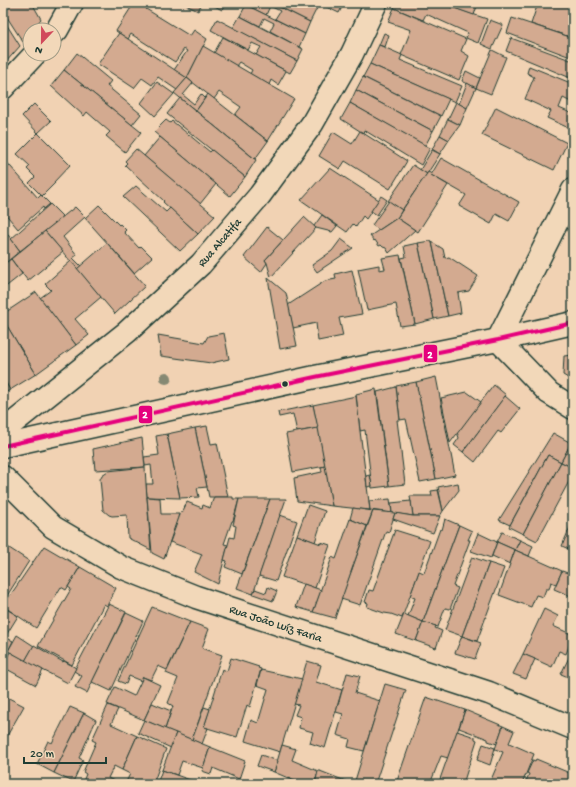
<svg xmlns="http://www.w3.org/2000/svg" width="576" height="787" font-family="'Gochi Hand',sans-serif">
<rect width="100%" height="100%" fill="#f1d2b3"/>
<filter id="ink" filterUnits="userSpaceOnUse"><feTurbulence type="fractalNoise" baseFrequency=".025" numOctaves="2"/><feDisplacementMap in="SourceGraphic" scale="8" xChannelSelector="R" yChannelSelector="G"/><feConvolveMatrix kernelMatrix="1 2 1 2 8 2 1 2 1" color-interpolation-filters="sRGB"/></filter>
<g filter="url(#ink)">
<g fill="#d3aa90" stroke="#1f3d34">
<path d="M3,3H32L41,19L32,30H30V33L23,42L3,11Z"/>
<path d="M134,3H150L146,9L190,36L194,30L207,39L187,78L174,70L187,51L184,49L175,62L131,34L128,39L116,31Z"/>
<path d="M182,3H202L198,11Z"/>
<path d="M209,3H225L222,10Z"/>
<path d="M247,3H272L310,22L305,34L275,19L280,11L270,6L266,15L246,5Z"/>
<path d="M272,3H307L317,8L310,22Z"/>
<path d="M318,3H344L339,13Z"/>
<path d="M395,3H440L487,19L478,43L466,38L468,33L426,14L423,20L394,8Z"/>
<path d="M440,3H478L474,15Z"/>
<path d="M538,3H573V38L531,24Z"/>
<path d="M246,5L305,34L299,47L270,31L274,23L264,18L260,26L240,16Z"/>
<path d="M394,8L466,39L461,51L469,56L459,80L401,55L411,30L388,22Z"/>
<path d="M240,16L303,49L297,61L233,28Z"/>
<path d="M512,18L573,38V58L507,33Z"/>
<path d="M3,19L20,46L5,63L3,59Z"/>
<path d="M217,19L297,61L290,73L256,55L261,47L252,43L248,50L211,30Z"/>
<path d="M490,20L503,25L492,49L481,44Z"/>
<path d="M119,33L128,39L187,78L177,90L158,77L152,85L142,78L134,88L98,64Z"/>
<path d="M384,33L389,35L385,47L379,45Z"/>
<path d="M223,37L286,71L278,85L271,80L269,85L250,74L252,70L239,62L236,66L214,53Z"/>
<path d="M511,38L573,61V79L506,51Z"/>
<path d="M379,45L402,55L400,60L462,86L455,102L370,64Z"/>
<path d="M203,46L294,99L268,141L235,115L241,107L219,92L214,99L187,78Z"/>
<path d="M492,50L506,57L491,94L476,88Z"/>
<path d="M77,53L111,81L107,86L141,114L132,125L64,70Z"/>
<path d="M370,64L449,99L441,116L363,77Z"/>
<path d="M529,66L573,84V97L571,102L563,98L559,108L573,114V130L547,118L551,111L525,99L534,77L527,73Z"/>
<path d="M64,70L141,132L125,152L106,136L110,132L87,112L84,116L51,86Z"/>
<path d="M466,71L480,78L476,88L462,81Z"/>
<path d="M363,77L441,116L433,131L356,90Z"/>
<path d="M187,78L193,83L183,95L194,104L201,94L205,98L196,111L174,93Z"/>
<path d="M157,82L174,94L155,116L141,103Z"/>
<path d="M467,83L476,88L467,108L459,104Z"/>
<path d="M356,90L433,131L425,146L350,103Z"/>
<path d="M208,94L268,141L255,159L196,111Z"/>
<path d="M180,98L256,160L245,177L167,114Z"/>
<path d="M456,102L467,108L460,125L448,119Z"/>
<path d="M350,103L430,148L421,165L364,130L363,133L341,119Z"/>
<path d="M34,104L51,121L38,133L22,116Z"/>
<path d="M496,107L567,143L554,170L482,135Z"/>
<path d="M448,119L460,125L449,140L440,135Z"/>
<path d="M166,120L170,123L172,121L210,152L212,150L245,177L230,196L154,132Z"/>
<path d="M360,131L407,161L390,189L345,161L340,169L319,156L333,132L352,144Z"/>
<path d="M38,133L70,165L54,182L55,183L42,196L29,183L35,177L27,169L30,166L17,154Z"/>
<path d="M440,135L449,140L440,154L432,149Z"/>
<path d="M160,137L216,184L200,204L144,156Z"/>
<path d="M136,149L215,216L198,234L163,202L164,201L125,165L127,163L125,161Z"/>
<path d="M432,150L440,154L427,174L420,170Z"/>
<path d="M441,158L519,202L509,221L496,214L491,224L459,206L466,195L431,175Z"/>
<path d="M4,159L38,198L41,195L50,204L44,209L43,207L18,229L3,211V160Z"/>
<path d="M413,165L427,174L402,210L388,201Z"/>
<path d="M330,168L379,200L366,219L363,216L356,227L353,224L347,232L301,200Z"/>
<path d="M428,172L432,174L431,175L448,185L418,232L397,218Z"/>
<path d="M136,186L166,212L170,208L198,234L180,251L123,197Z"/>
<path d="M381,196L387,200L377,215L371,211Z"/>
<path d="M389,201L402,210L397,218L379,230L372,225Z"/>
<path d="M50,204L63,217L20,251L11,239Z"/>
<path d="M99,205L119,225L120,224L126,230L124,232L139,248L141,246L152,257L134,273L85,218Z"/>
<path d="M75,207L85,217L63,237L77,255L73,258L81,266L77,269L45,231Z"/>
<path d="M322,215L337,226L332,232L316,228L314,226Z"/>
<path d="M304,217L316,228L271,277L267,263L265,260Z"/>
<path d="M397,218L415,230L389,253L386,248L383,247L381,245L379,246L375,240L374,241L370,236Z"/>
<path d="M267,227L283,240L265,260L267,263L261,272L244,257Z"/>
<path d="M3,228L20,251L3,265Z"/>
<path d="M45,231L63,252L28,281L11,259Z"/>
<path d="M341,239L353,248L317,272L312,265L332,251Z"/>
<path d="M430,241L432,242L448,316L434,319L418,243Z"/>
<path d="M432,242L443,249L445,258L449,257L478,276L469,291L458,293L461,313L448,316Z"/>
<path d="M107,243L145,286L115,314L77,269Z"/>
<path d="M418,243L434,319L415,324L401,258L406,257L404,246Z"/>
<path d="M400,255L415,324L400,326L396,304L367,310L358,269L379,265V270L385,269L382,258Z"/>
<path d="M11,259L22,274L3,289V265Z"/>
<path d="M71,261L101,297L75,319L89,335L76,345L40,298L51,290L45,284Z"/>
<path d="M352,270L362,314L339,318L343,336L318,341L316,323L293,328L288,305L325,281L336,279L335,274Z"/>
<path d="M268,278L286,293L297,346L280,349Z"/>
<path d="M36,292L76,345L36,374L3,319V314Z"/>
<path d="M3,319L36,374L10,390L3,378Z"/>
<path d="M224,333L229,359L211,363L161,356L158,335L204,343L208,336Z"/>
<path d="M573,355V381L563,375L564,356Z"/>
<path d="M436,377L455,475L436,479L416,382Z"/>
<path d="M3,378L10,390L3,394Z"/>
<path d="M416,382L436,479L420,482L406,419L400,420L396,386Z"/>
<path d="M494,385L506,395L463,452L454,445L459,438L457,432Z"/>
<path d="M396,387L400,420H397L405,484L389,486L377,392Z"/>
<path d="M376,389L389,486L372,488L365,430L360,431L356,394Z"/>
<path d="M467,392L481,402L450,443L441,398Z"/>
<path d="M356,396L360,431L370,510L332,506L313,405Z"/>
<path d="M505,396L520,409L501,433L498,431L475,462L463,452Z"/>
<path d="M313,405L318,428L297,432L293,414L279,417L278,412Z"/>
<path d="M207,426L211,444L217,443L228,497H209L195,428Z"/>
<path d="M195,428L207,487L197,488L199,497L180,498L167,434Z"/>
<path d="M318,428L325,466L293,472L286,434Z"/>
<path d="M553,433L571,443L561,462L548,455L510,525L499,520Z"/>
<path d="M167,434L180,498L147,497L146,484H153L151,465L145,466L144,457L159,455L156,436Z"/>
<path d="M142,438L145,467L95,470L93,449Z"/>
<path d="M571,443L573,444V468L561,462Z"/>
<path d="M548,455L561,462L523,534L509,527Z"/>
<path d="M561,462L573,468V474L537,541L523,534Z"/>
<path d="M325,466L332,506L297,501L294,478L322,472L321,467Z"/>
<path d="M145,467L146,484L151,550L128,538L127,515L112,516L109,515L103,510L100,479L102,475L108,471Z"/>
<path d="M370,475L372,486L367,487L366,476Z"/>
<path d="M458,483L459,490L443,511L438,487Z"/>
<path d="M438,490L443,511L440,516H413L410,496H432L431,491Z"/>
<path d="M147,497L160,498L161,514H179L164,559L152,553Z"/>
<path d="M214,497H233V499H239L233,521H232L224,544L228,545L218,584L194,572L202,554L170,542L181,512L182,513L187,502L202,508L203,505L210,508Z"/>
<path d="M239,499H270L242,574L225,567L227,561L224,560L230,537L234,538L236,526L233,525Z"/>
<path d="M270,499H286L253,594L237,588Z"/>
<path d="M390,499L392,513L370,510L369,501Z"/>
<path d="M411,501L413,516L392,513L391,503Z"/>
<path d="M308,505L325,511L315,542L297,535Z"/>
<path d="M353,508L373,511L367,526L350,519Z"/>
<path d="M373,511L395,513L389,532L386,531L360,605L341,599Z"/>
<path d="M395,513L413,516H440L433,533L393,519Z"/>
<path d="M280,515L297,521L276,581L259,576Z"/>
<path d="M350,519L367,526L335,618L313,612L332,557L336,559Z"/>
<path d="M445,519L459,525L423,622L408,616L415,598L410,596L419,571L424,573L440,529L442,530Z"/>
<path d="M573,520V551L562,546Z"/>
<path d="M459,525L472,531L468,540H470L453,586L458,588L450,609L445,608L438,627L423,622Z"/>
<path d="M395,530L430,541L402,618L391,614L384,613L367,607L368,603L365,602L369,590L373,591Z"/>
<path d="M502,532L520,540L515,550L497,542Z"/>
<path d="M478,533L497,542L491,558L471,551Z"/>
<path d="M297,535L321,544V542L330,545L315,588L282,577Z"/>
<path d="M520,540L533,546L529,556L515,550Z"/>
<path d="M497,542L515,550L510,564L492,556Z"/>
<path d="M3,544L29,561L3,602Z"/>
<path d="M44,546L80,567L66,590L61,587L36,628L3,606Z"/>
<path d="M515,550L562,571L556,584L551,582L549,589H546L543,597L536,595L531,607L499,595Z"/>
<path d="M472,557L489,563L462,636L445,630Z"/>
<path d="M489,563L504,568L477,641L462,636Z"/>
<path d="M80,567L116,588L107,606L104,604L72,665L38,646L71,589L68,587Z"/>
<path d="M562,571L573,575V597L554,589Z"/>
<path d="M304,584L321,590L313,612L296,607Z"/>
<path d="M268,587L277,591L273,601L253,594L255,589L266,593Z"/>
<path d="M109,604L126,612L87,693L75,687L82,676L74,671Z"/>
<path d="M3,607L18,616L5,637L13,641L8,651L3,649Z"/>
<path d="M152,607L190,622L167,670L158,666L151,680L143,677L141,681L129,676L126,684L118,681Z"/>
<path d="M544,609L558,616L553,626L573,635L566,654L559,651L552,667L523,654Z"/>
<path d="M126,613L143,621L111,691L92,682Z"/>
<path d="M404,614L423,622L416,641L396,634Z"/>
<path d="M190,622L209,629L202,648L222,655L192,740L165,729L173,706L168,703L178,678L166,673Z"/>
<path d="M423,622L436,626L435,628L442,631L436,648L416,641Z"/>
<path d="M17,635L34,646L25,661L8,651Z"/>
<path d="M462,636L481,643L475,659L455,653Z"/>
<path d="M34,645L63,662L64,661L76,668L68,683L25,661Z"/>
<path d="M573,649V679L561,674Z"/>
<path d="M10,652L43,670L36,685L3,667V664Z"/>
<path d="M523,654L535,659L526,679L513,674Z"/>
<path d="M231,658L259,667L258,668L261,669L250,707L247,705L237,737L204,727L222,669L227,671Z"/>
<path d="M307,661L321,665L316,682L342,690L325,748L310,743L313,732L299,728L301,717L295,715L299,705L294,704Z"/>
<path d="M261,670L302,679L280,752L245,741L251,720L258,723L268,689L257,685Z"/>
<path d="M347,673L360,676L355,693L380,701L364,751L348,747L350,739L337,735L343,714L336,712Z"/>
<path d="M143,677L160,685L144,720L107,704L115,687L134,696Z"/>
<path d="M385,684L406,690L375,784H354Z"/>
<path d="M3,695L24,706L3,743Z"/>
<path d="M426,697L465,710L448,758L441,756L430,784H396Z"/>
<path d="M152,703L171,711L165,729L144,720Z"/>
<path d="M108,705L118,709L111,724L137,736L122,770L114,766L108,778L116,782V784H82L86,774L83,772L96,742L92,740Z"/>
<path d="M70,707L84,713L54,773L37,764L48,741L52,743Z"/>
<path d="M204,707L210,709L204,727L208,728L202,744L192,740Z"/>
<path d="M465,710L503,726L497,744L488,741V739L459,728Z"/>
<path d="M84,713L96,720L79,758L83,760L73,782L54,773Z"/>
<path d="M144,720L176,733L171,748L138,733Z"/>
<path d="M503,726L514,731L509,743L534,754L522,784H496L490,782L503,752L495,749Z"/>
<path d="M457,731L475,737V739L477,740L463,784H453L440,779Z"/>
<path d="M176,733L210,747L203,768L182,761L177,775L162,770Z"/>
<path d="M137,736L166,749L153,784H125L130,774L122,770Z"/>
<path d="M483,744L495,748L490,765L477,760Z"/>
<path d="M282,745L296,749L292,760L318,771L315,784H302L274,772Z"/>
<path d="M210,747L245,761L239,779L213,768L211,774L202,771Z"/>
<path d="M261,755L278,761L274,772L257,766Z"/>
<path d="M536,759L572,774V776L573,777V782L572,784H525L529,774L527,773L533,760L535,761Z"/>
<path d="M162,770L193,781L192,784H157Z"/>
<path d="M318,771H320L353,784H315Z"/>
</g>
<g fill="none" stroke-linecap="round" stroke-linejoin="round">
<g stroke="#1f3d34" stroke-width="25">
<g id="minor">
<path d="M54,33L57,30L72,3"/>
<path d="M3,88L35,54"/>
<path d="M573,190L498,340L549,393L573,408"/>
<path d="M3,431L127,332L201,264L260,195L312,124L352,54L376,3"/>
<path d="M3,446L315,377L498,340L573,323"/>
<path d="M3,477L53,527L121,567L196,597L489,693L573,728"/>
</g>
</g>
<use href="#minor" stroke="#f2d8b9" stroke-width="22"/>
<g stroke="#f2d8b9" stroke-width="7">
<path id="bus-1" d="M3,446L315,377L498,340L573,323"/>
</g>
<use href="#bus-1" stroke="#e5007d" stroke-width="4"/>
</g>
<circle fill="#868973" cx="166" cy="378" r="6"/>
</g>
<circle fill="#1f3d34" stroke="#f2d8b9" stroke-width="1.5" cx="285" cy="384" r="3.5"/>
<g text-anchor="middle" stroke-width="3" stroke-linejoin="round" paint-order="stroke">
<g font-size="12" fill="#1f3d34" stroke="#f2d8b9">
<text transform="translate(219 242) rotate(-49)" y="4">Rua Alcatifa</text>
<text transform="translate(276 623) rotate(18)" y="4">Rua João Luíz Faria</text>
</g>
</g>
<g stroke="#f2d8b9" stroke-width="1.5">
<rect x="423" y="344" width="15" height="19" rx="4" fill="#e5007d"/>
<rect x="138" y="405" width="15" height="19" rx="4" fill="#e5007d"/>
</g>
<g font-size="11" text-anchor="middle" font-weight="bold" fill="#fff">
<text x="430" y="358">2</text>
<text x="145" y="418">2</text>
</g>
<rect width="576" height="787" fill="none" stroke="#f2d8b9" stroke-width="16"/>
<rect x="8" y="8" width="560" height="771" fill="none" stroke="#1f3d34" stroke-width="1.5" filter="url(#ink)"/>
<g transform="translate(42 42) rotate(202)"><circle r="19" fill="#f2d8b9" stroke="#9e9a84"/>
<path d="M0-3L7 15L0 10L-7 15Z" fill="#d1495b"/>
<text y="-6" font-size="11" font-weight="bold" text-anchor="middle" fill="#1f3d34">N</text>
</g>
<path d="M24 757v6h82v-6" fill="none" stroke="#1f3d34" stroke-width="2"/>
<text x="30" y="757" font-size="12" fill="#1f3d34" stroke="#f2d8b9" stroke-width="3" paint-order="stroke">20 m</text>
</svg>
